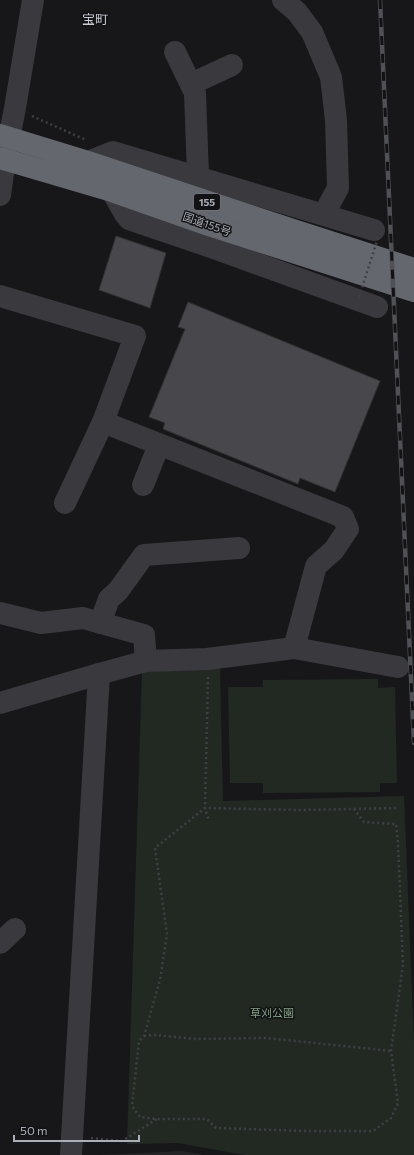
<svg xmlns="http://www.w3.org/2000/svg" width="414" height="1155" font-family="Commissioner,'Noto Sans JP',sans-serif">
<rect width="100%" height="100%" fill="#171719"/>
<path fill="#242326" d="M183,1151L204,1155H100Z"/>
<g fill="#222923">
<path d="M220,667L223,801L404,796L414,1042V1155H244L178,1143L127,1144L142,672Z"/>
<path d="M378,679V688L395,687L397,783H380V792L263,793V783H230L228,687H263V680Z"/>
</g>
<g fill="#47474c" stroke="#323235">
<path d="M116,236L166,253L150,308L99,290Z"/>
<path d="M188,302L380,381L335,492L300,478L298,484L163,429L165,423L149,417L185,329L178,327Z"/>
</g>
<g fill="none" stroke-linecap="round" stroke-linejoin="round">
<g stroke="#3f4045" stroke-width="2.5" stroke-dasharray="2 3" stroke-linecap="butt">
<path d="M32,116L86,140"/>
<path d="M208,677L205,808L209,821"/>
<path d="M354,809L399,808"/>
<path d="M144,1036L155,1035L196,1039L267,1038L391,1051"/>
<path d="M91,1138L122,1141L157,1119L140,1117L132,1106L139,1041L144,1036L160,980L167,934L155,848L205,808L300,810L354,809L364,822L396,824L398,843L403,965L391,1051L398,1103L391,1118L373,1131H306L216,1128L207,1119H157"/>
</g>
<g stroke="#39393e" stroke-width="22">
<path d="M283,0L297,12L312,32L331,77L336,120L338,188L324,214"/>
<path d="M175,52L195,93L198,176"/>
<path d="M191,84L232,65"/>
<path d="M88,162L113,152L374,230"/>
<path d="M112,191L125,214L129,219L214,248L377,307"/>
<path d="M0,195L5,159L15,108L33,0"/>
<path d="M0,296L135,336L103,422L343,517L348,529L334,550L316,566L294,648L207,659L146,661L99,674L71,1155"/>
<path d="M143,485L159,445"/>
<path d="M65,503L103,422"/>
<path d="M0,613L41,623L83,618L144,635L146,661"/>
<path d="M100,623L109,599L118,591L144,555L239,548"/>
<path d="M294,648L398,667"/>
<path d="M0,703L99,674"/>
<path d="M0,943L15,929"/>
</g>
<g stroke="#65676f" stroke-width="22">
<path d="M0,135L88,162L293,230L414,269"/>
<path d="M0,158L112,191L209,225L414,291"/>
</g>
<g stroke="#505157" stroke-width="4.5">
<path id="rail" d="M380,0L414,743"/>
</g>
<use href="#rail" stroke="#121214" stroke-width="3" stroke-dasharray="9" stroke-linecap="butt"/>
<path stroke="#3f4045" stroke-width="2.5" stroke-dasharray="2 3" stroke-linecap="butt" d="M359,297L378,238"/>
</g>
<g text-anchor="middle" stroke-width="3" stroke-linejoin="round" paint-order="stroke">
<rect fill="#121214" stroke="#7c7f87" stroke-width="1" x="194" y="194" width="26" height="16" rx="3"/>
<g font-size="10" font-weight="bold" fill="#aaaeb8">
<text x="207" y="206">155</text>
</g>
<g font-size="11" fill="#aaaeb8" stroke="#121214">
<text transform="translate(207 224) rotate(19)" y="4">国道155号</text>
</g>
<g font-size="11" fill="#83a286" stroke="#121214">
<text x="272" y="1017">草刈公園</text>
</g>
<g font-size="13" fill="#cbcdd4" stroke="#121214">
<text x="95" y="24">宝町</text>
</g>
</g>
<path d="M14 1135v6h125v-6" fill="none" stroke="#aaaeb8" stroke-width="2"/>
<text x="20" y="1135" font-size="12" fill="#aaaeb8" stroke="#121214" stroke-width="3" paint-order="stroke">50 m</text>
</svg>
